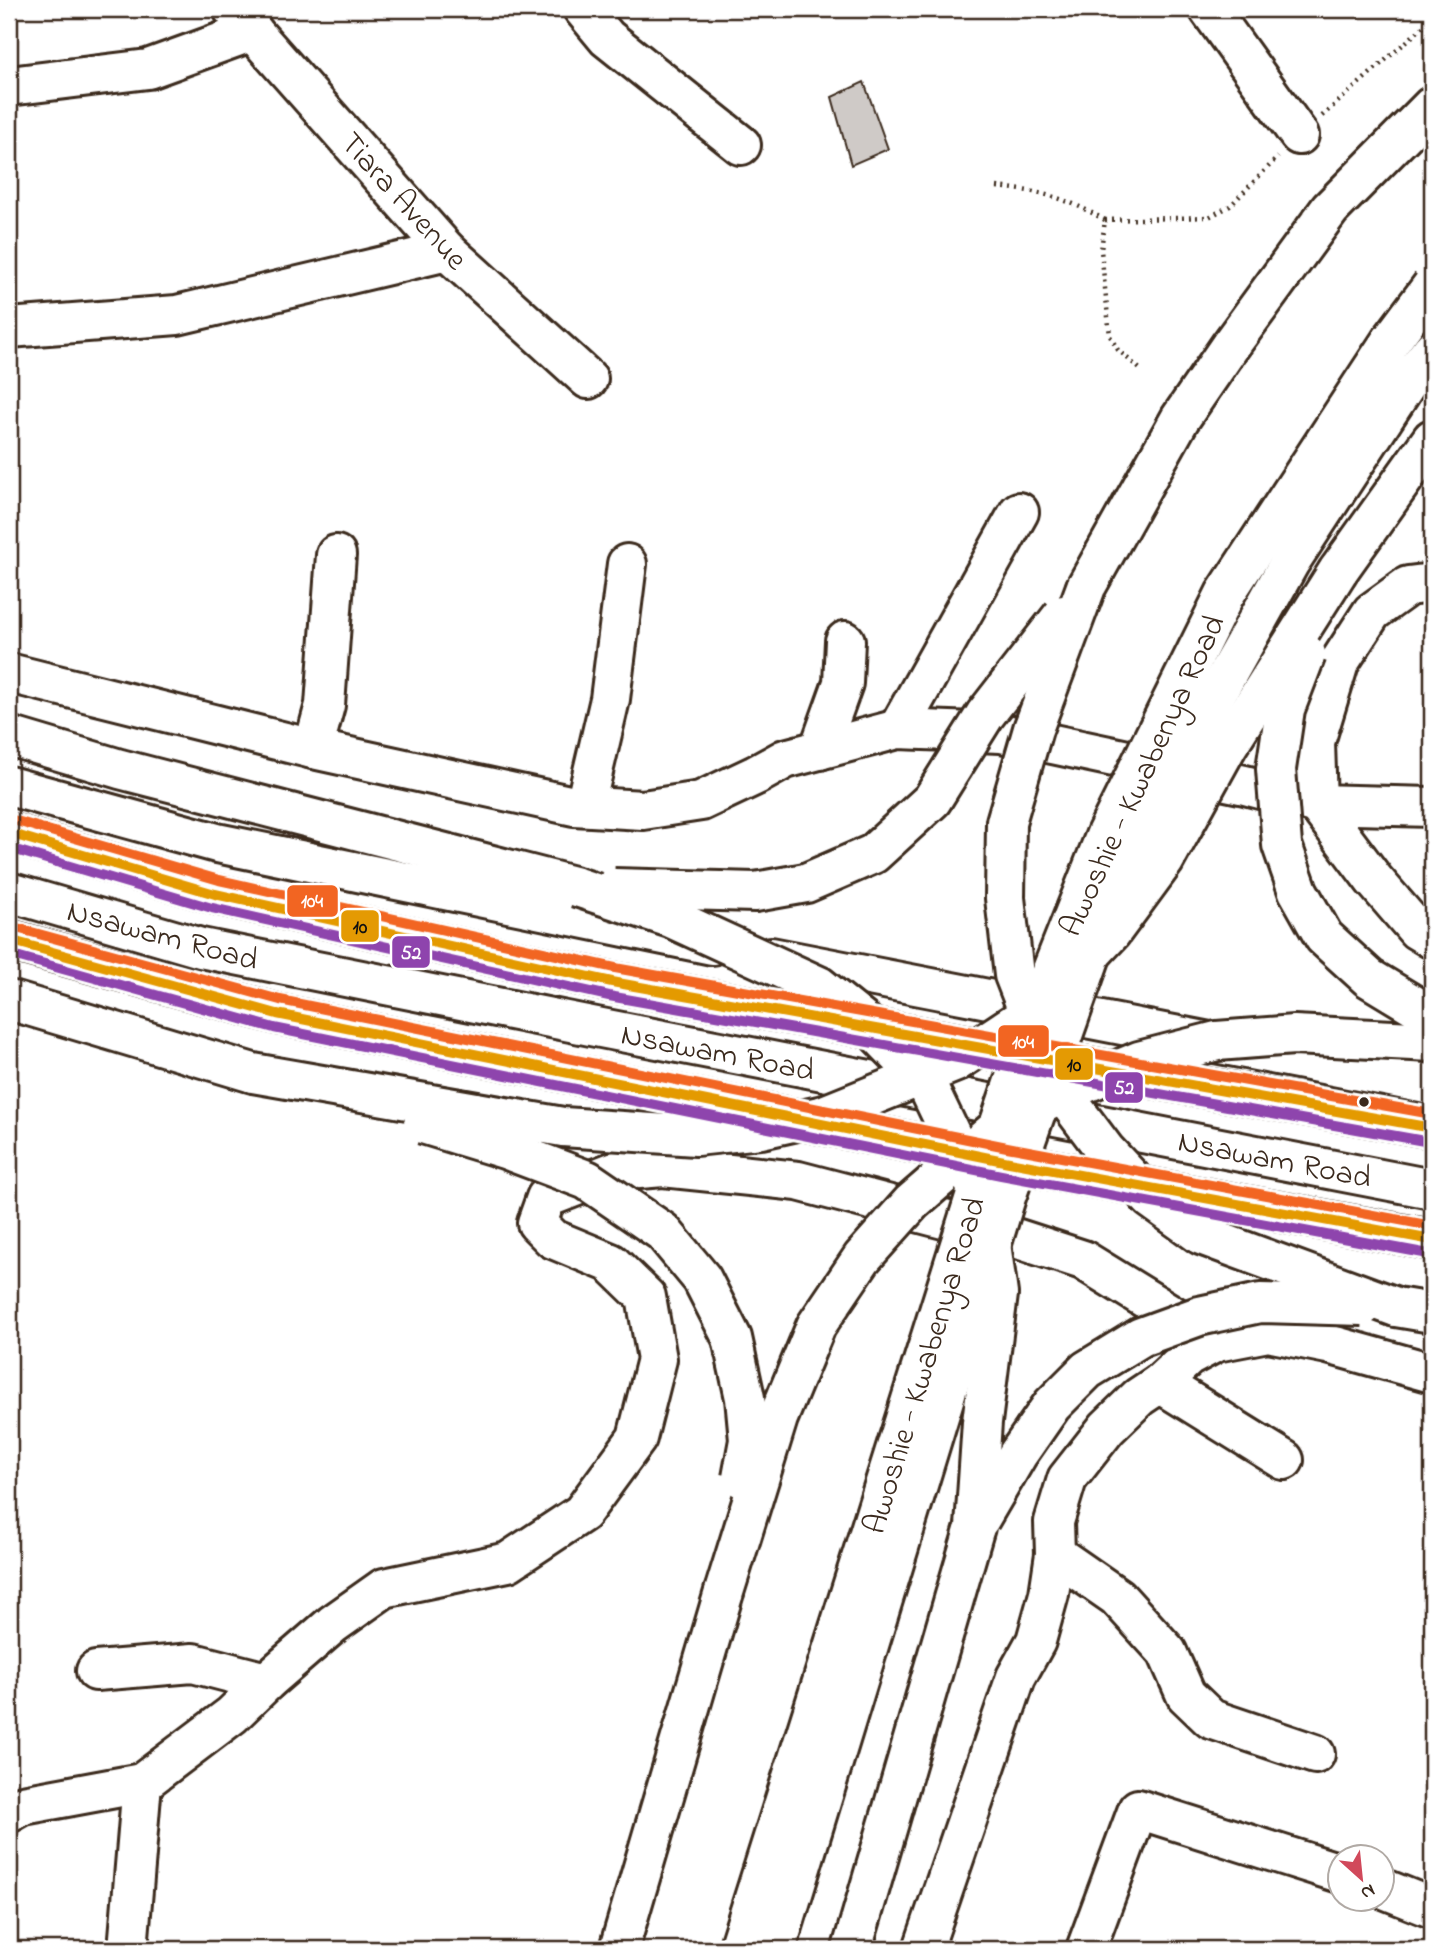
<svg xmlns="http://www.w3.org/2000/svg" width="1441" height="1958" font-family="'Indie Flower',sans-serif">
<rect width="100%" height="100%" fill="#fff"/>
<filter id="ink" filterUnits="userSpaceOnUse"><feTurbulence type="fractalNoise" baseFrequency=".0143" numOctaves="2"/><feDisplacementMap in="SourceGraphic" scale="14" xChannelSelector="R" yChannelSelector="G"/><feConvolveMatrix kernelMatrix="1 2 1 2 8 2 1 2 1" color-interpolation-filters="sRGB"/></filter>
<g filter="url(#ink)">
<path fill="#cfcac7" stroke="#3b2a1e" stroke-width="2" d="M864,82L888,149L851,165L832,97Z"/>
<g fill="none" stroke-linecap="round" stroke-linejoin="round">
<g stroke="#3b2a1e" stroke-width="44">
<g id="minor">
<path d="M233,9L447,251L588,379"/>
<path d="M583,9L607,38L741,145"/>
<path d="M1209,9L1299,135"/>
<path d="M9,86L148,69L253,31"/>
<path d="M9,328L177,315L447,251"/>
<path d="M1338,571L1432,439"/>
<path d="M1432,583L1408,586L1372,612L1339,663L1315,742L1317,804L1374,880L1417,930L1432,939"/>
<path d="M1086,587L1180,419L1230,346L1330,209L1432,106"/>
<path d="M9,673L313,749L574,806L643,810L701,801L756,775L785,759L898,729L1001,733L1245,785L1317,804L1432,807"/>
<path d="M898,729L1019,512"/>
<path d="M313,749L325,705L336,555"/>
<path d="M819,750L843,683L845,641"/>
<path d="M585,806L610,699L627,564"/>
<path d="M1160,1383L1284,1460"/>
<path d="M1055,1554L1117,1597L1167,1652L1186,1695L1211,1719L1315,1754"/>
<path d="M96,1671L193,1663L266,1682"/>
<path d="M9,1813L23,1805L142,1783"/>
<path d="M1382,1888L1432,1908"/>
<path d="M128,1949L142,1783L232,1715L266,1682L333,1624L384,1588L508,1562L582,1513L637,1438L657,1359L646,1297L611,1263L553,1239L537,1223L546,1198L615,1171L663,1167L798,1181L1009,1236L1083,1260L1216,1342"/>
<path d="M923,1949L1016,1677L1036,1641L1049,1594L1055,1554L1054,1522L1067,1479L1107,1428L1139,1397L1160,1383L1188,1357L1216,1342L1268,1332L1328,1344L1432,1373"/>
<path d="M1086,1949L1138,1809L1340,1873"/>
</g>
</g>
<g stroke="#3b2a1e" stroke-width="44">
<g id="highway">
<path d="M9,736L120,769L577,887"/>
<path d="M9,786L217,843L712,945"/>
<path d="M9,833L215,894L612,982L1432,1128"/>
<path d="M9,892L201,948L596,1027L1432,1189"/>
<path d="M9,940L277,1014L1004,1161L1432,1240"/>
<path d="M771,957L1432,1085"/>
<path d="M9,1000L253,1073"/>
<path d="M1396,1307L1432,1313"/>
<path d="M619,1949L724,1592"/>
<path d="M852,1949L975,1527"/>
</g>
</g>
<g stroke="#3b2a1e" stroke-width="4.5" stroke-dasharray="2 5" stroke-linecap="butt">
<path d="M1322,116L1432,19"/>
<path d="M997,187C1044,192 1064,197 1105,220L1101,250L1110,336L1118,350L1141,370"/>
<path d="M1105,220L1209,217L1230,206L1278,157"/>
</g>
<use href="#minor" stroke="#fff" stroke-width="38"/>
<use href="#highway" stroke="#fff" stroke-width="38"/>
<g stroke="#3b2a1e" stroke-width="44" stroke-linecap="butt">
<g id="major-bridge">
<path d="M738,1949L975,1197L1048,980L1106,834L1225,594L1390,342L1432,286"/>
<path d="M776,1949L1006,1197L1107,910L1191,739L1290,562L1412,375L1432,350"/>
</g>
</g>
<g stroke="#3b2a1e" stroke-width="44" stroke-linecap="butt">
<g id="highway-bridge">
<path d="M1086,587L1033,729L1006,822L1005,898L1014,975L1044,1052L1072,1106L1105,1150L1151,1199L1201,1235L1396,1307"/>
<path d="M1306,654L1285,709L1276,769L1282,845L1298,891L1324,937L1369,978L1432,1016"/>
<path d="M577,887L671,918L819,986L875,1031L926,1083L986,1208L998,1294L982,1422L975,1527"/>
<path d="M614,888L755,892L806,883L873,854L932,800L985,715L1063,615"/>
<path d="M253,1073L563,1127L696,1136L761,1129L824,1115L956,1062L1044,1004L1111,933L1164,861L1228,745L1338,571"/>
<path d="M423,1124L505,1149L587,1180L663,1232L702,1279L732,1338L745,1398L749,1440L742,1478"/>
<path d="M980,1519L1018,1454L1052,1405L1087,1370L1141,1337L1199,1316L1260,1303L1363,1306"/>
<path d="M724,1592L778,1418L816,1326L862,1258L912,1202L1001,1125L1067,1091L1139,1061L1217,1041L1294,1035L1432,1042"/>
</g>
</g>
<use href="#major-bridge" stroke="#fff" stroke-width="38"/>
<use href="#highway-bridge" stroke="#fff" stroke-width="38"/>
<g stroke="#fff" stroke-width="16">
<g id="bus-1">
<path d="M9,833L215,894L612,982L1432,1128"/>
<path d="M9,940L277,1014L1004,1161L1432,1240"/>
</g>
</g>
<g stroke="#fff" stroke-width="16">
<g id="bus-2">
<path d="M9,848L212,908L609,996L1430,1142"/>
<path d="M9,954L274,1028L1001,1175L1429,1254"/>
</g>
</g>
<g stroke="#fff" stroke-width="16">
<g id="bus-3">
<path d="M13,820L219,880L615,968L1432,1114"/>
<path d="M13,927L280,1000L1007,1147L1432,1226"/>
</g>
</g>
<use href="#bus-1" stroke="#e49a03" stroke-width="10"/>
<use href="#bus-2" stroke="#8e44ad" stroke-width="10"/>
<use href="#bus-3" stroke="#f26522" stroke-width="10"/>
</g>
</g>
<circle fill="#3b2a1e" stroke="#fff" stroke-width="2.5" cx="1364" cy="1102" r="6"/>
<g text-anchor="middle" stroke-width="5" stroke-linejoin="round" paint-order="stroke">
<g font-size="32" fill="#3b2a1e" stroke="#fff">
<text transform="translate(405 200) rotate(48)" y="11">Tiara Avenue</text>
<text transform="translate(1141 775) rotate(-65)" y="11">Awoshie - Kwabenya Road</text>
<text transform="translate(163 934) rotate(15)" y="11">Nsawam Road</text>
<text transform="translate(718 1051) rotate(11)" y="11">Nsawam Road</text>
<text transform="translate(1275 1158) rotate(11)" y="11">Nsawam Road</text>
<text transform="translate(923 1365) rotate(-73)" y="11">Awoshie - Kwabenya Road</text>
</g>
</g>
<g stroke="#fff" stroke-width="2.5">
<rect x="286" y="884" width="53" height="34" rx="7" fill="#f26522"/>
<rect x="340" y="909" width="40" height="34" rx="7" fill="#e49a03"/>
<rect x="391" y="935" width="40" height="34" rx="7" fill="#8e44ad"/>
<rect x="997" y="1024" width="53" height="34" rx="7" fill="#f26522"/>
<rect x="1054" y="1047" width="40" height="34" rx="7" fill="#e49a03"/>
<rect x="1104" y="1071" width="40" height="33" rx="7" fill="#8e44ad"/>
</g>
<g font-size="19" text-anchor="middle" font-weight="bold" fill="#fff">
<text x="312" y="907">104</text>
<text x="411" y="959">52</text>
<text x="1023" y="1048">104</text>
<text x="1124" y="1094">52</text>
</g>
<g font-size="19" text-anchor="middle" font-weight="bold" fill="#111">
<text x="360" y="933">10</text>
<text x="1074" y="1071">10</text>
</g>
<rect width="1441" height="1958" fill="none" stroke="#fff" stroke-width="35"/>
<rect x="18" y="18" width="1406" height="1923" fill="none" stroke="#3b2a1e" stroke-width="2.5" filter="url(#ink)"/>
<g transform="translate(1361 1878) rotate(153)"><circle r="33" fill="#ffffff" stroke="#b1aaa5" stroke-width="2"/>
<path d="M0-5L12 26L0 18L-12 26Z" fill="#d1495b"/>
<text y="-10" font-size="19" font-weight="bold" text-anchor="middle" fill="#3b2a1e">N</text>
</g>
</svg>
